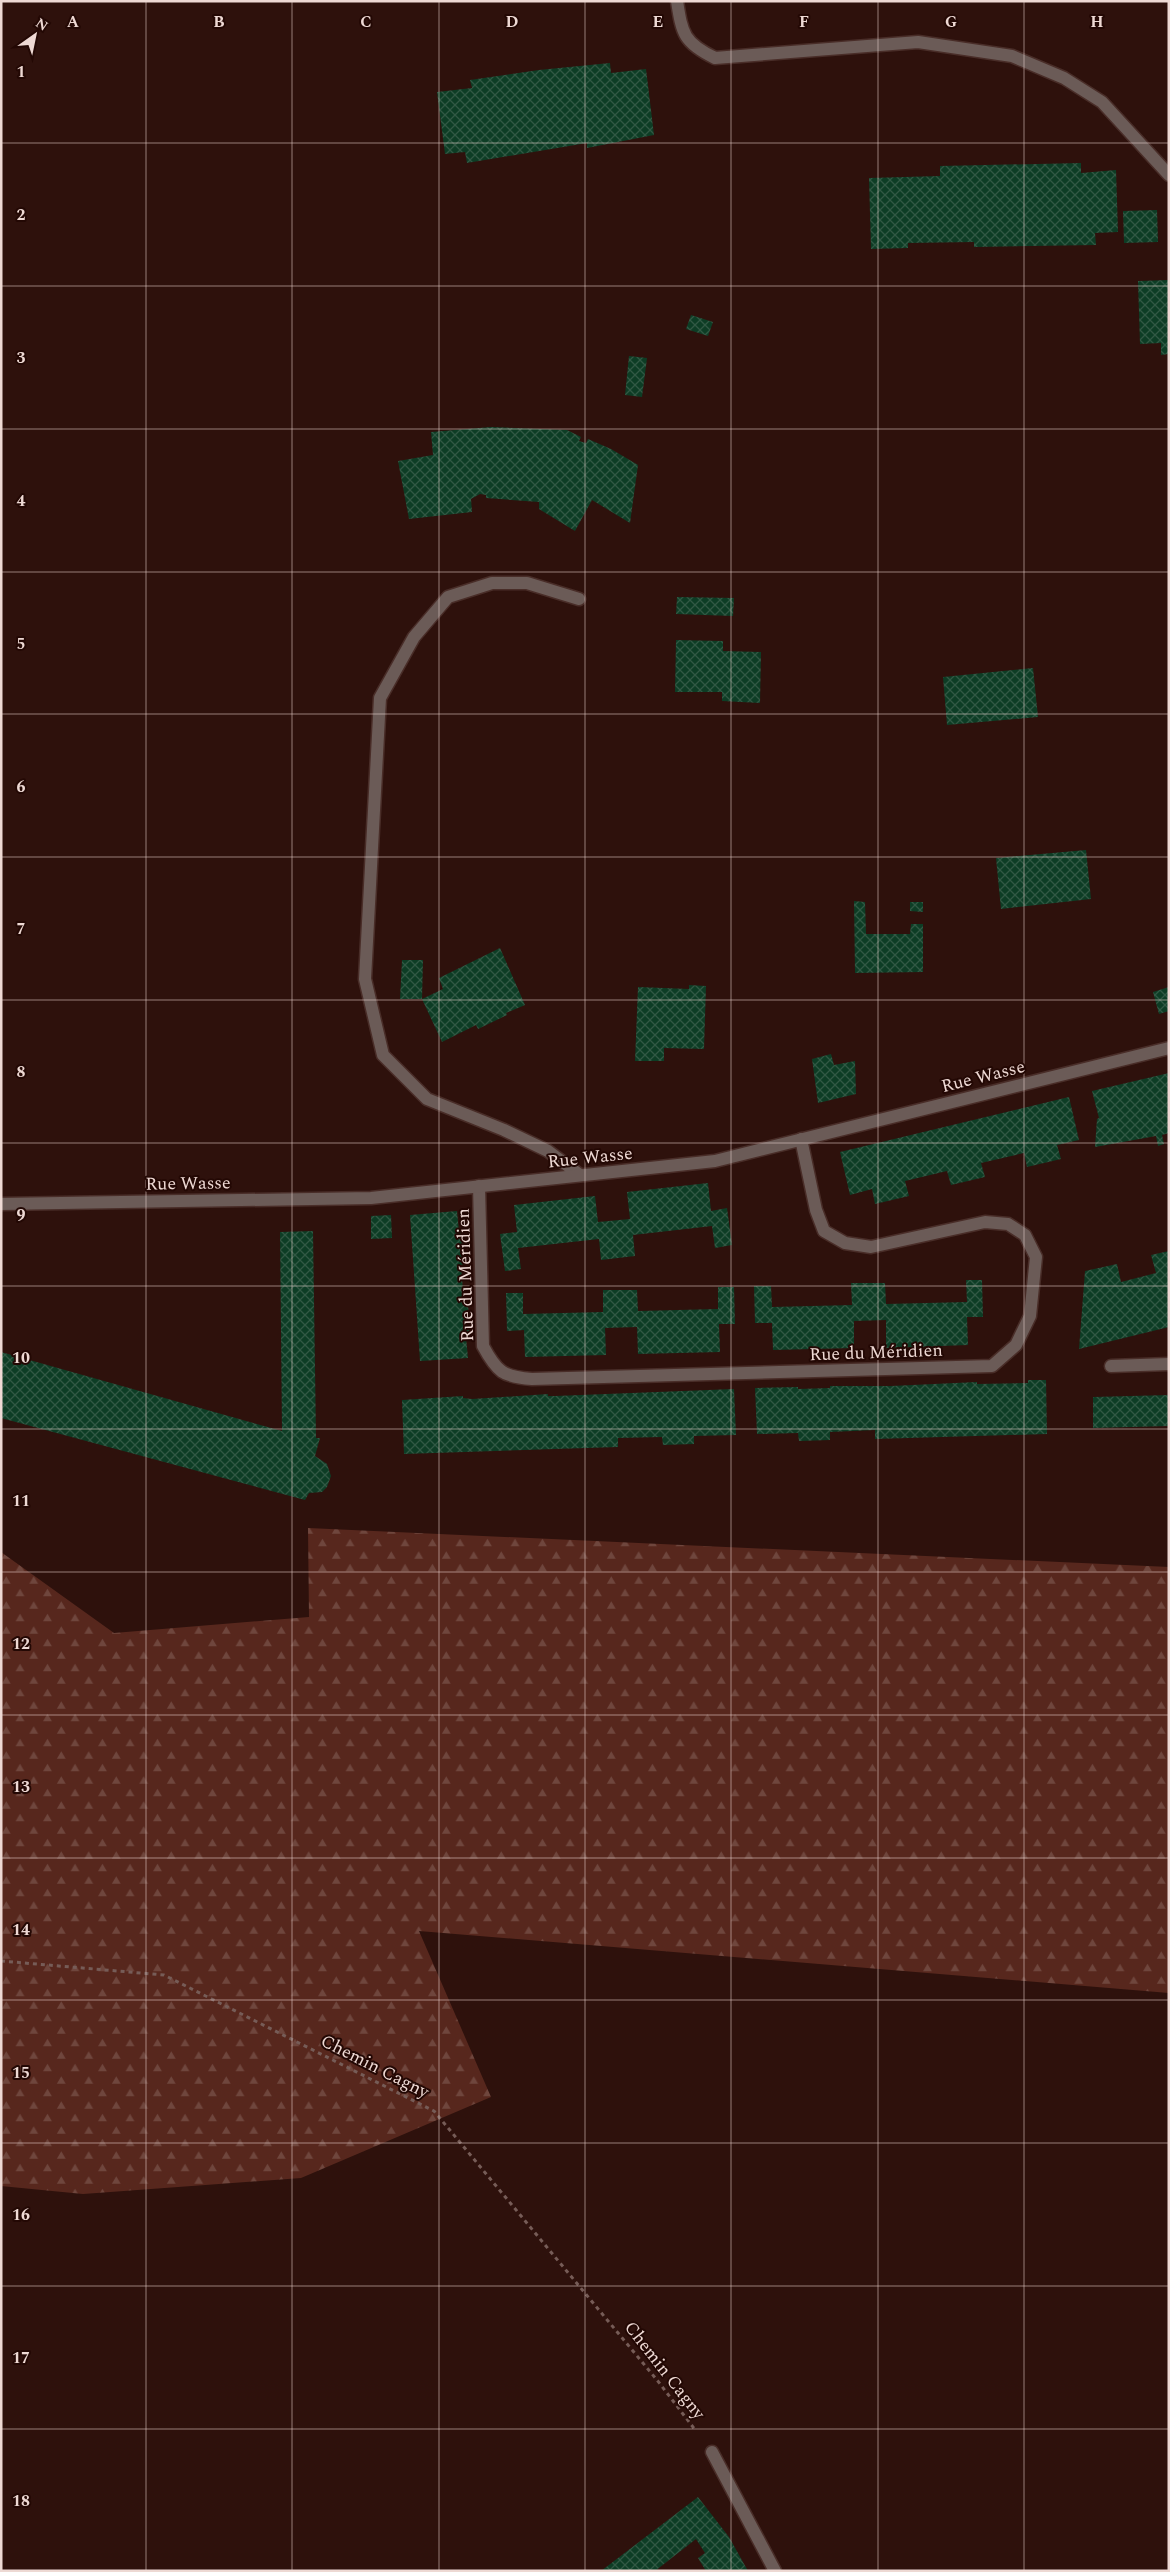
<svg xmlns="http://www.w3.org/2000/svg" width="1170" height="2572" font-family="Spectral,serif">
<defs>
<pattern id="forest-firs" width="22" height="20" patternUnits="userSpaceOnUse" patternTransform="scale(1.25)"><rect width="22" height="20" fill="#57271d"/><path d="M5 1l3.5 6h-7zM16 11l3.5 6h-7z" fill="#6f463d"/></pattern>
<pattern id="building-cross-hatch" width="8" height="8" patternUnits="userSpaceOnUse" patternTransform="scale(1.25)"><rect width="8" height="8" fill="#0d3d25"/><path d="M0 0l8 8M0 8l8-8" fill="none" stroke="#315844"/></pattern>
</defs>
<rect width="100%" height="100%" fill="#2e110c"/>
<path fill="url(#forest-firs)" d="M308,1528L1169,1567V1993L419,1931L491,2097L301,2178L83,2194L1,2186V1552L114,1633L309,1617Z"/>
<g fill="url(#building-cross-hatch)">
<path d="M610,63L611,73L646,69L654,135L587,148V143L467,163L465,152L445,154L437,92L472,88L470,80L539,70Z"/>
<path d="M1081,163V173L1116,170L1118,232L1095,233L1096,245L974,247V242L908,243V248L871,249L869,178L940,176V166Z"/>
<path d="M1157,210L1158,242L1124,243L1123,211Z"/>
<path d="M1169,280V354L1161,355V343L1140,344L1138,281Z"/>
<path d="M691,315L713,322L708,336L686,329Z"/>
<path d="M629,356L647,358L642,397L625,395Z"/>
<path d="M491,427L567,430L581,437L579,441L586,443L588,439L611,449L638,465L630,523L592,500L575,531L539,509V502L486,498V495L480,494L471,499L472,512L409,519L398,461L433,455L431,432Z"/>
<path d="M677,597L734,598L733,616L676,614Z"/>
<path d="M676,640L723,641V651L761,652L760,703L722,701V692H675Z"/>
<path d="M1033,668L1038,717L947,725L943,677Z"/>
<path d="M1086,850L1091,899L1001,909L996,858Z"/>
<path d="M854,901L865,902L866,934H910L911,924H923V972L855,973Z"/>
<path d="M910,902H923V912L910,911Z"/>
<path d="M500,948L525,1005L506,1013L507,1015L478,1029L476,1025L442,1042L422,999H400L402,960H423L422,999L443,989L439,978Z"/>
<path d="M689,985L706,986L704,1049L664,1048V1061H635L638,987L689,989Z"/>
<path d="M1169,987V1011L1159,1014L1153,992Z"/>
<path d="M831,1054L834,1065L855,1061L856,1094L818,1103L812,1059Z"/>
<path d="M1169,1073V1133L1162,1135L1164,1144L1158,1146L1156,1136L1095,1147L1097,1119L1099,1118L1092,1091Z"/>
<path d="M1069,1097L1079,1140L1057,1145L1061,1159L1027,1167L1024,1153L981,1163L985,1177L951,1185L947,1171L905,1181L909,1196L875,1204L872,1189L850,1195L840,1152Z"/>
<path d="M708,1183L711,1211L727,1208L732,1245L715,1248L712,1226L633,1235L635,1256L601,1260L599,1239L518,1248L521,1269L505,1271L500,1234L517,1232L514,1205L595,1196L598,1222L630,1219L627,1192Z"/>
<path d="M457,1211L459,1232H463L465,1264L461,1265L464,1304H468L470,1337H466L468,1358L420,1361L410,1215Z"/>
<path d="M391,1215L392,1238L371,1239V1216Z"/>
<path d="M313,1231L316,1438H320L315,1456L327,1464L331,1476L327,1487L322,1492L309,1493L305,1500L1,1418V1352L282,1431L280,1232Z"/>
<path d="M1169,1251V1327L1079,1349L1085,1271L1117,1264L1121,1282L1156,1273L1151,1255Z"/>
<path d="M966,1280H982L983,1317H967L968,1345L886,1348V1320L854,1321V1348L773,1350L772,1323H755L754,1286H771L772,1307L852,1305L851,1283H885L886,1304L967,1302Z"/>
<path d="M718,1287H734L735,1324H719L720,1352L638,1354L637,1327L605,1328L606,1355L525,1357L524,1330L507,1331L506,1293H523V1314L603,1312V1290H637L638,1311L718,1309Z"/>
<path d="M1028,1380H1046L1047,1434L875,1439V1430L830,1432V1440L799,1441L798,1433L757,1434L755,1388L798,1387V1389L830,1388V1386H891L977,1382V1384L1028,1383Z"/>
<path d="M734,1389L736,1435L694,1436V1444L663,1445L662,1437L618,1438V1447L404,1454L402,1400L463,1396V1398L472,1399L548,1394V1396H555Z"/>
<path d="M1169,1395V1426L1093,1428V1397Z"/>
<path d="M698,2497L729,2537L748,2571H706L698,2558L705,2553L696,2539L655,2571H601Z"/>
</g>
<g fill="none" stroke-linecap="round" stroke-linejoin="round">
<g stroke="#492d28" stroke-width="15">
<g id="service">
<path d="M677,1C682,34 684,43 715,58L918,42L1012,56L1064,78L1102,102L1169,175"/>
<path d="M579,599L527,583H492L448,597L414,637L380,698L365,979L383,1055L427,1099L504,1130L548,1151L580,1175"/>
<path d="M1111,1366L1169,1364"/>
</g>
</g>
<g stroke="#492d28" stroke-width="15">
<g id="minor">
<path d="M479,1186L483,1346C497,1372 503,1377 532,1379L992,1366L1016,1345L1030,1316L1036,1257L1025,1235L1008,1224L985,1222L871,1247L845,1243L824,1231L816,1210L801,1139"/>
<path d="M1,1204L371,1198L715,1161L1169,1048"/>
<path d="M712,2452L775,2571"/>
</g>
</g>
<path stroke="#765c57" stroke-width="3" stroke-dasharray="4 4" stroke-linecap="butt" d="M1,1961L164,1975L434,2111L657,2380L696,2431"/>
<use href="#service" stroke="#6b5b57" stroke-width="12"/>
<use href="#minor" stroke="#6b5b57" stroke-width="12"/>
</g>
<path fill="none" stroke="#eed9d4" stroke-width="1" stroke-opacity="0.55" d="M146,1V2571M292,1V2571M439,1V2571M585,1V2571M731,1V2571M878,1V2571M1024,1V2571M1,143H1169M1,286H1169M1,429H1169M1,572H1169M1,714H1169M1,857H1169M1,1000H1169M1,1143H1169M1,1286H1169M1,1429H1169M1,1572H1169M1,1715H1169M1,1858H1169M1,2000H1169M1,2143H1169M1,2286H1169M1,2429H1169"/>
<g text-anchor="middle" stroke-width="4" stroke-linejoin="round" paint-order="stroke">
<g font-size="18" fill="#eed9d4" stroke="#230804">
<text transform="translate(983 1076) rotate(-14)" y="6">Rue Wasse</text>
<text transform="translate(590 1157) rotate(-6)" y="6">Rue Wasse</text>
<text transform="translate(188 1183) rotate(-1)" y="6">Rue Wasse</text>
<text transform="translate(465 1275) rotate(-92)" y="6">Rue du Méridien</text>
<text transform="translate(876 1352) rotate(-2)" y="6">Rue du Méridien</text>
<text transform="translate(375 2066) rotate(27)" y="6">Chemin Cagny</text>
<text transform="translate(665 2370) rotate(52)" y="6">Chemin Cagny</text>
</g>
</g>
<g font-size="16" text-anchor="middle" font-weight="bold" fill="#eed9d4" stroke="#230804" stroke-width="4" stroke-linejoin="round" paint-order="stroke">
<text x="73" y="27">A</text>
<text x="219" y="27">B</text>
<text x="366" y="27">C</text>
<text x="512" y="27">D</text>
<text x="658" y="27">E</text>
<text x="804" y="27">F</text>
<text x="951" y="27">G</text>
<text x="1097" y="27">H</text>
<text x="21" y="77">1</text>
<text x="21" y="220">2</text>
<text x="21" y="363">3</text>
<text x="21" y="506">4</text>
<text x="21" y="649">5</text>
<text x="21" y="792">6</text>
<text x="21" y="934">7</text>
<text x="21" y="1077">8</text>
<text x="21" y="1220">9</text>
<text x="21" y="1363">10</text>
<text x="21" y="1506">11</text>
<text x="21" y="1649">12</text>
<text x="21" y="1792">13</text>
<text x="21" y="1935">14</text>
<text x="21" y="2078">15</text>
<text x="21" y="2220">16</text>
<text x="21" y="2363">17</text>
<text x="21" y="2506">18</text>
</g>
<rect width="1170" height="2572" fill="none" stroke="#eed9d4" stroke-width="5"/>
<g transform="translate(35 35) rotate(33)" stroke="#230804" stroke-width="4" paint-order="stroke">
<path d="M0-4L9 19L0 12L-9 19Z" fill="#eed9d4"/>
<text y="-8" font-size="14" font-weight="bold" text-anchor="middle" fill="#eed9d4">N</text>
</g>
</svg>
